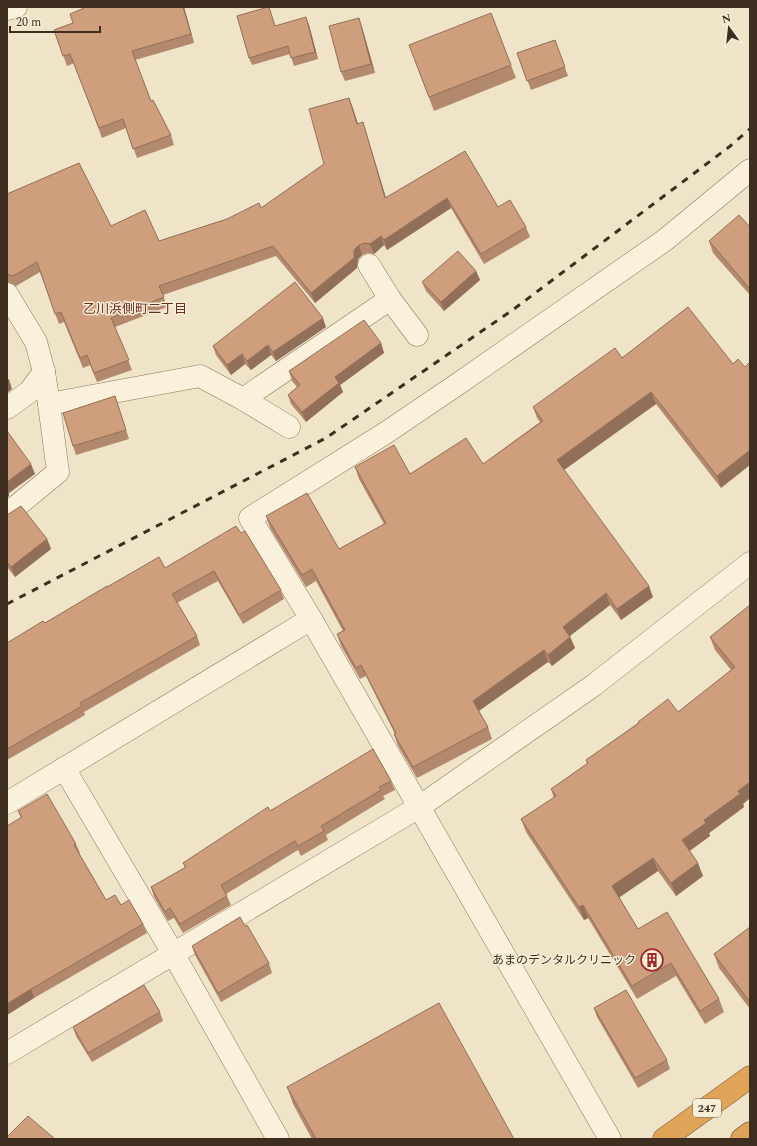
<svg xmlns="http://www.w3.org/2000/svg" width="757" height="1146" font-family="Spectral,'Noto Sans JP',serif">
<rect width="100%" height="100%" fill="#f0e4c8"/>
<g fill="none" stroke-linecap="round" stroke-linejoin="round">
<g stroke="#8d765c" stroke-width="23">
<g id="minor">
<path d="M7,9L16,7"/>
<path d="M7,294L36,342L44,372L49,404L200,376L243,399L390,299L369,265"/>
<path d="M390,299L417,335"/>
<path d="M243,399L289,427"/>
<path d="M7,408L29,392L44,372"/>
<path d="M7,514L58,472L49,404"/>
<path d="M64,768L174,955L278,1139"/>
<path d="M7,803L311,619"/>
<path d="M7,1053L419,807L594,685L750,563"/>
<path d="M610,1139L311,619L250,518L384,434L455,386L665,240L750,170"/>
</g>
</g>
<g stroke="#5b4430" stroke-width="23">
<g id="highway">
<path d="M664,1139L750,1077"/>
<path d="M742,1139L750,1133"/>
</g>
</g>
<use href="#minor" stroke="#faf1dc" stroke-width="22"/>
<use href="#highway" stroke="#e0a458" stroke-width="22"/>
<path stroke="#3d2e20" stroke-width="3" stroke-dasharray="7 7" stroke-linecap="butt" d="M7,604L326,438L514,309L729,147L750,129"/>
</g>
<g fill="#b2896c">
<path d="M116,7H184L194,43L135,60L151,101L171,135L174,145L137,158L126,128L102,138L74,63L67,66L54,30Z"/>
<path d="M269,7L275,26L309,25L318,59L294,66L290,54L252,65L249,58Z"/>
<path d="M362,27L375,73L345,81L341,72Z"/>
<path d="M555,40L568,76L531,90L517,53Z"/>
<path d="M409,45L511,65L516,78L434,111Z"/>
<path d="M349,98L358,124L366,132L386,198L465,151L498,207L526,227L530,237L484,264L451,208L387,250L384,245L374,254L368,253L362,255L358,259L357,268L315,303L276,256L163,295L167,307L115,327L132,370L97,382L90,365L83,368L64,322L59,324L40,272L16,286L7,282V194L159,241L261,208L324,164Z"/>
<path d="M750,227V295L713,253L709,241Z"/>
<path d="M476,271L480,280L444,311L426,291L422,282Z"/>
<path d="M688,307L721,488L656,404L564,470L653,597L621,620L610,605L570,636L575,648L552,666L548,662L479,711L488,727L492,739L417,778L398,746L394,734H395L366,676L360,679L341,646L337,634L343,631L316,581L306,587L270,528L266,516L339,549L384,524L359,479L355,467L410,474L483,464L540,422L537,418L533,407L622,358Z"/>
<path d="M326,327L276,361L271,355L251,370L245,364L231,375L216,355L213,346Z"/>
<path d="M381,343L384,353L340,385L343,392L306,422L291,404L288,395L297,387L292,381L289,371Z"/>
<path d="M115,396L129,439L76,455L73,446Z"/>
<path d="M7,515L47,539L51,549L15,577L7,567Z"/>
<path d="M241,533L281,590L284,599L243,624L218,581L177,603L197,636L200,645L84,712L85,715L7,760V643L45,623L107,587L165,568Z"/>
<path d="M750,605V798L743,804L744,807L709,833L710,836L690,851L703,876L676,896L658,871L619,897L638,929L719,999L724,1012L705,1024L676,976L637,999L588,918L584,920L526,832L521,819L554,798L551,789L587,764L586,760L638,723V722L678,712L731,670L715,650L710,637Z"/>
<path d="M391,781L395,790L383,796L385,799L326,835L328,840L301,856L298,850L226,894L231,905L183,933L174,918L168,921L154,897L151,887L185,868L183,863L270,811Z"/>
<path d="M18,811L76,844L80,853H79L106,900L121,905L143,924L147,933L34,998L7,1015L21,818Z"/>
<path d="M750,927V1009L719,968L714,954Z"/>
<path d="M192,946L269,963L272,973L221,1002L195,955Z"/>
<path d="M594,1008L667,1060L670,1069L638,1088L597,1017Z"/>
<path d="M160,1012L163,1021L92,1062L76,1036L73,1027Z"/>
<path d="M287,1087L514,1139H312L293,1104Z"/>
</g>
<g fill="#916f58">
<path d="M183,7H184L194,43L191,34Z"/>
<path d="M306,17L309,25L318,59L315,52Z"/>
<path d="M359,18L362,27L375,73L371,64Z"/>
<path d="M349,98L353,108L361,134L357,124Z"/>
<path d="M363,122L366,132L389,208L385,198Z"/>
<path d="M447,198L451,208L387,250L384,240Z"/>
<path d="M381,236L384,245L374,254L370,244Z"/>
<path d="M359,245L362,255L358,259L357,268L315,303L311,293Z"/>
<path d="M476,271L480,280L444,311L441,302Z"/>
<path d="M323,318L326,327L276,361L273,352Z"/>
<path d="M381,343L384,353L340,385L343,392L306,422L302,412L335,377Z"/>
<path d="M268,345L271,355L251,370L247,361Z"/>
<path d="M242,354L245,364L231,375L227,365Z"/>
<path d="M9,379L12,389L7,393V380Z"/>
<path d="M651,392L656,404L561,472L557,460Z"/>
<path d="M750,450V465L721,488L717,476Z"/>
<path d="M31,464L35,474L9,493V496L7,498V482Z"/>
<path d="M47,539L51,549L15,577L11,567Z"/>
<path d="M649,586L653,597L621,620L617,609Z"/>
<path d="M606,593L610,605L567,638L563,627Z"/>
<path d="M570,637L575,648L552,666L548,655Z"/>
<path d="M544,650L548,662L477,712L473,701Z"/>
<path d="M750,782V798L743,804L744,807L709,833L710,836L686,853L682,840L738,791Z"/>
<path d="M653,858L658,871L617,899L612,886Z"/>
<path d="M698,863L703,876L676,896L671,883Z"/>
<path d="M583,905L588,918L584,920L579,907Z"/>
<path d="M31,989L34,998L7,1015V1004Z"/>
</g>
<g fill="#cf9f7d" stroke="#916f58">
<path d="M83,7H111V8L116,7H183L191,34L132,51L151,101L153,100L171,135L133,149L123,119L99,128L70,54L63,56L54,30L73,23L70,14L84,8Z"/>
<path d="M268,7H269L275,26L306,17L315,52L291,58L288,46L249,58L237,16Z"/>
<path d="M491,13L511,65L429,97L409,45Z"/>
<path d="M359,18L371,64L341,72L329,26Z"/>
<path d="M555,40L565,67L527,81L517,53Z"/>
<path d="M349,98L357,124L363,122L385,198L465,151L498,207L510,200L526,227L481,254L447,198L384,240L381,236L370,244L365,243L359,245L354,250V258L311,293L273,246L159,286L164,297L111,318L129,360L94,373L87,355L80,358L61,312L55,314L37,262L13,276L7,274V194L79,163L111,226L145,210L159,241L227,219L259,203L261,208L324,164L309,109Z"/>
<path d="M739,215L750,227V289L709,241Z"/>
<path d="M458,251L476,271L441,302L422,282Z"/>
<path d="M295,282L323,318L273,352L268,345L247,361L242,354L227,365L213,346Z"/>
<path d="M688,307L733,364L738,359L745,367L750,362V450L717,476L651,392L557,460L649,586L617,609L606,593L563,627L570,637L548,655L544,650L473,701L488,727L413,767L394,734L396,733L361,665L356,668L337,634L345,630L312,569L302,575L266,516L307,493L339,549L386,523L355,467L394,445L410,474L466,438L483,464L543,421L533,407L615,348L622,358Z"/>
<path d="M364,320L381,343L335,377L339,383L302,412L288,395L300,385L289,371Z"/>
<path d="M115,396L126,430L73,446L63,413Z"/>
<path d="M7,431L31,464L7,482Z"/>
<path d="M21,506L47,539L11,567L7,562V515Z"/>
<path d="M236,526L241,533L245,531L281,590L239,615L214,571L172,594L197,636L80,703L82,706L7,749V643L43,621L45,623L107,586V587L159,557L165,568Z"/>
<path d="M750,605V782L738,791L740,794L704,820L706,823L682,840L698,863L671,883L653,858L612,886L638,929L667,912L719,999L700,1011L671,963L632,986L583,905L579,907L521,819L556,796L551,789L588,763L586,760L639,723L638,722L668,699L678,712L735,667L710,637Z"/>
<path d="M373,749L391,781L379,787L381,790L321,826L324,831L298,846L295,841L221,885L227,896L180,924L170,908L165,912L151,887L186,867L183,863L268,807L270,811Z"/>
<path d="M47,794L76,844L74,845L106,900L115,895L121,905L129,900L143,924L31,989L7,1004V826L22,817L18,811Z"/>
<path d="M240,917L245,926L247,925L269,963L218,993L192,946Z"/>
<path d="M750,927V1002L714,954Z"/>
<path d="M144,985L160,1012L88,1053L73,1027Z"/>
<path d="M626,990L667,1060L635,1078L594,1008Z"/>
<path d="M439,1003L514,1139H316L287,1087Z"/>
<path d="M28,1116L55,1139H7V1137Z"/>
</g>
<defs>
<g id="building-ring" transform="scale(1.15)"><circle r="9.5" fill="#f7eed8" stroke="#9e2a2b" stroke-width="1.5"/><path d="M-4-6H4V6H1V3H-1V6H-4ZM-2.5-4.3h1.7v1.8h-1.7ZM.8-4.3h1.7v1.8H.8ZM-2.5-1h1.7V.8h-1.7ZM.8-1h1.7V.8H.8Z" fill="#9e2a2b"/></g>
</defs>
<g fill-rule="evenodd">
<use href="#building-ring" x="652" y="960"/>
</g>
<g text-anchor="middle" stroke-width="3" stroke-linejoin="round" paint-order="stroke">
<rect fill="#f7eed8" stroke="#756857" stroke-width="1" x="693" y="1099" width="28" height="18" rx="3"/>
<g font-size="11" font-weight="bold" fill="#3d2e20">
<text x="707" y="1112">247</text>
</g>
<g font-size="12" fill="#3d2e20" stroke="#f7eed8" text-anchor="end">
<text x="636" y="964">あまのデンタルクリニック</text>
</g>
<g font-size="13" fill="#6b2e1e" stroke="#f7eed8">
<text x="135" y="313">乙川浜側町二丁目</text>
</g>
</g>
<rect width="757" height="1146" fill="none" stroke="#3d2e20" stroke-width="16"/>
<g transform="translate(729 28) rotate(345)" stroke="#f7eed8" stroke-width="3" paint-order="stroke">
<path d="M0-3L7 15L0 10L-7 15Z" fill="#3d2e20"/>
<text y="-6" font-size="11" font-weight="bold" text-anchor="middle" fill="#3d2e20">N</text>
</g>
<path d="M10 26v6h90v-6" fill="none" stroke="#3d2e20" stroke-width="2"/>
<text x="16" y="26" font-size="12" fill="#3d2e20" stroke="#f7eed8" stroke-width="3" paint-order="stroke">20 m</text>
</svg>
